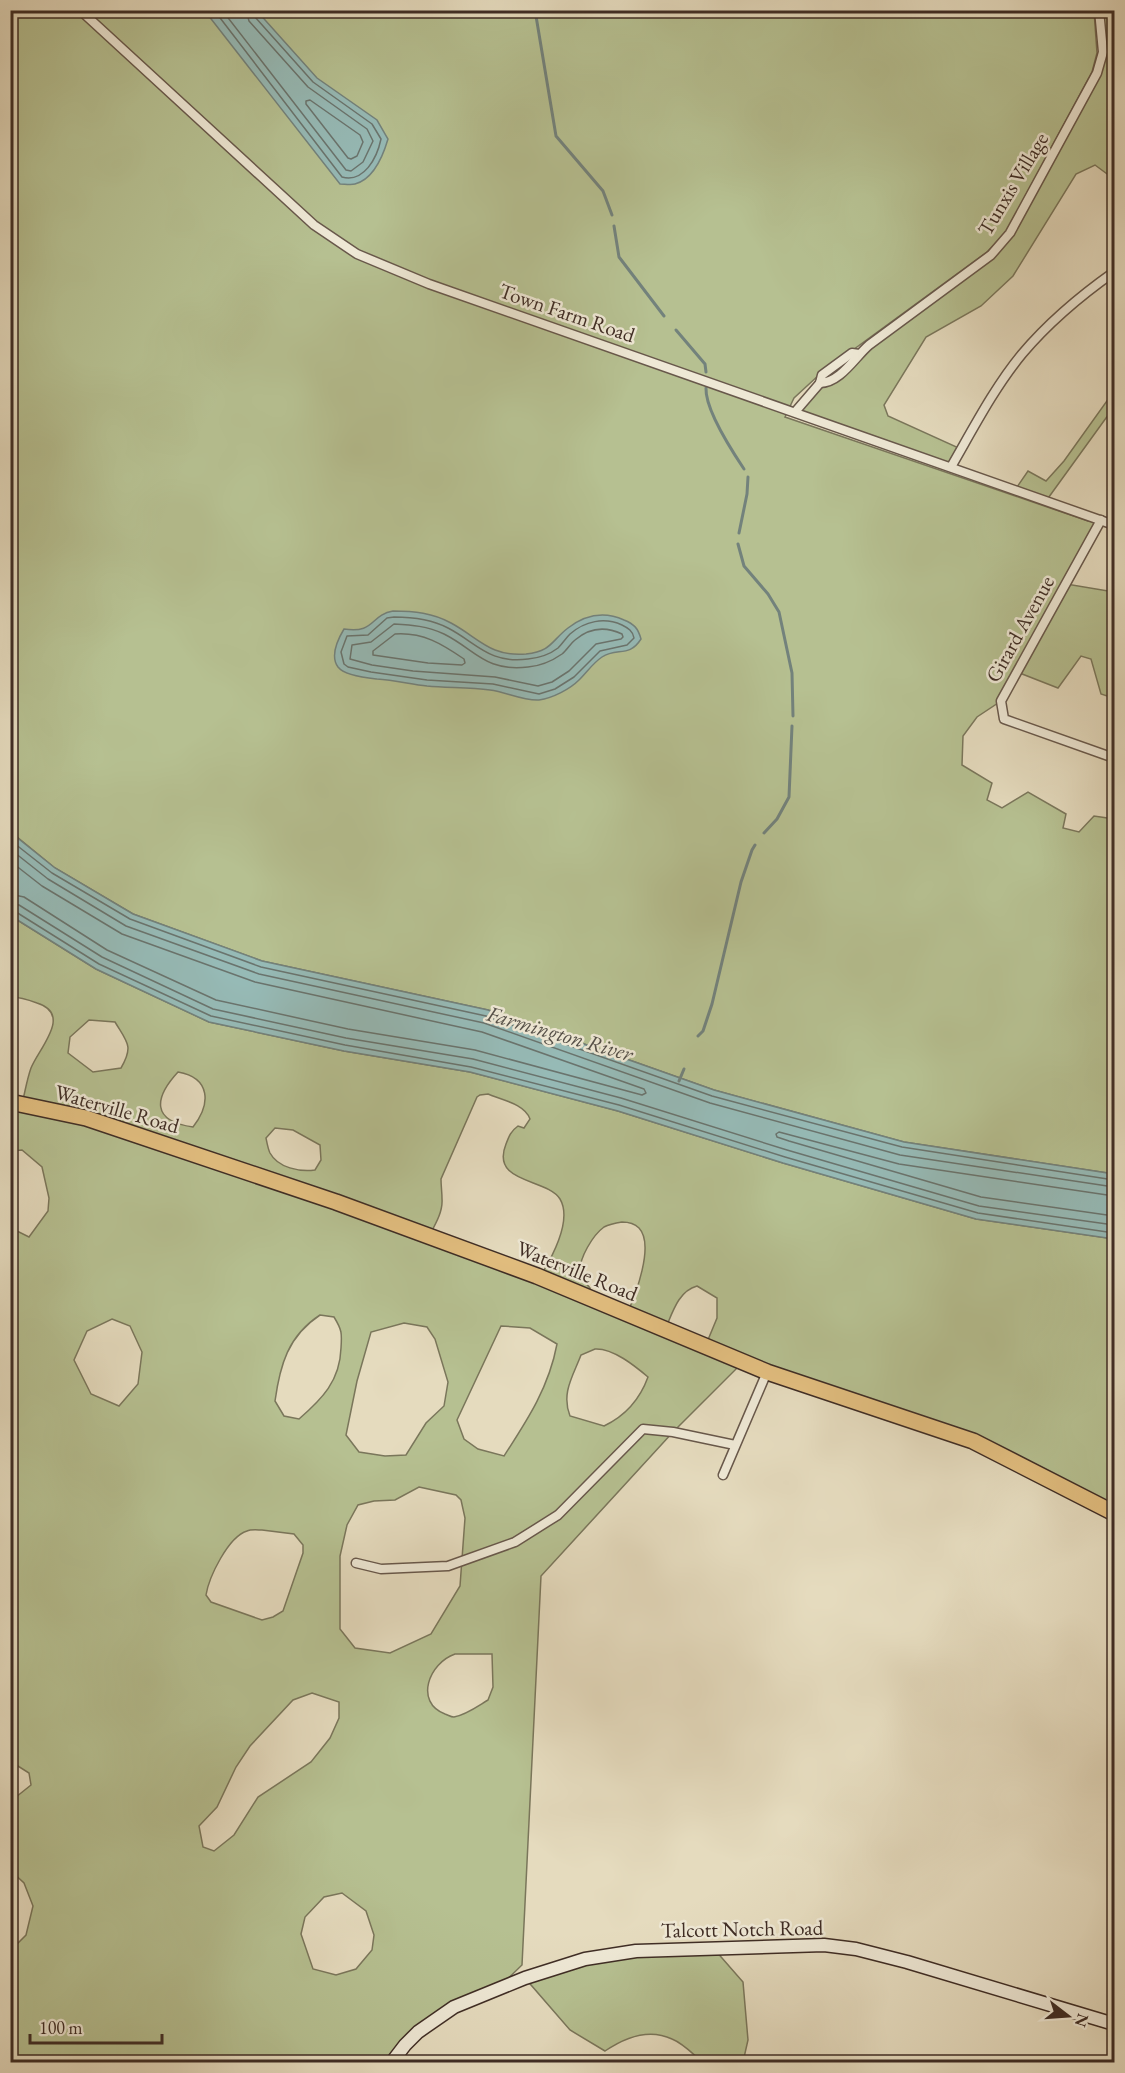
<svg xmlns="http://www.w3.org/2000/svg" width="1125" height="2073" font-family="'EB Garamond',serif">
<rect width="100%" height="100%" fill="#e5dbbe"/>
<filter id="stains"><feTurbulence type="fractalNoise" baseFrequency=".00333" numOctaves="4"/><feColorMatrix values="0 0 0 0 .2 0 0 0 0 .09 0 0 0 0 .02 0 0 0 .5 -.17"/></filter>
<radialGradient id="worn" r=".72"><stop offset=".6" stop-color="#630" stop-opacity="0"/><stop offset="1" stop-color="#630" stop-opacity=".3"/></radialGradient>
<g fill="#b6c091" stroke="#7a765b" stroke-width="1.5" fill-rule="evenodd">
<path d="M11,11H1094L1097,53L1092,72L1006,232L987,252L820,374L794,398L785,417L1088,521L1101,520L1066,584L1108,591L1114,588V697L1113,698L1101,694L1091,659L1081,656L1058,688L1017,672L1001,701L977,717L963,736L962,765L992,783L987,800L1002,808L1028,792L1066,814L1063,828L1079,832L1094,816L1114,819V1174L904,1142L714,1090L488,1010L262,961L133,914L55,868L11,832Z"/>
<path d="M1099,11H1114V179L1095,165L1076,174L1013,276L981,306L926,337L884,405L888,416L961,449L951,467L795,412L820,383H828L859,354L991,255L1010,233L1052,158L1103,52Z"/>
<path d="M1114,391V407L1046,501L1015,490L1028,471L1046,481L1064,461Z"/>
<path d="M11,916L96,969L209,1022L344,1051L470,1072L618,1111L783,1163L976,1219L1114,1239V1513L973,1441L743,1362L673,1432L541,1576L522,1965L498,1988L454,2007L392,2062H11L10,1951L26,1935L33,1906L24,1883L10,1870L11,1801L31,1785L29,1773L10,1761L11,1228L29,1237L48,1211L49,1198L42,1167L22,1150L11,1151L10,1102L22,1104C25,1092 27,1079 31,1068C39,1048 73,1014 37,1003C29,1000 19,997 11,997ZM89,1020L115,1022C127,1042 134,1046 121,1068L93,1072L68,1053L70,1037ZM178,1072C211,1078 211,1104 193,1127C151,1121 154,1098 178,1072ZM488,1094C502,1100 525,1104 530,1119L524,1128L518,1126C511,1131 509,1136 506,1144C490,1184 547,1178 560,1199C573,1221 551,1259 540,1277L429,1236C435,1225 443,1212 442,1199C442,1192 441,1186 441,1179L477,1097L480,1095ZM275,1128L293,1130L320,1145L321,1160L315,1170C300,1172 278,1168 270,1153C268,1149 267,1143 266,1138ZM622,1222C629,1222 634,1223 639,1228C655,1245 635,1296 627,1314L591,1299L590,1288C586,1283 580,1279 580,1272C579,1258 593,1235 604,1227C610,1224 616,1223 622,1222ZM697,1286L717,1298V1318L705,1347L665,1330C672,1314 678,1291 697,1286ZM320,1315L334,1317C342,1330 342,1333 341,1348C340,1381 322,1399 299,1419L284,1416L275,1401C280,1365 288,1336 320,1315ZM112,1319L130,1326L142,1352L138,1384L119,1406L91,1394L74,1360L87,1331ZM404,1323L427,1327L435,1339L448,1382L444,1406L426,1423L406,1455L385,1456L359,1452L346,1435L357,1381L371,1332ZM501,1326L530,1328L557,1344C549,1387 528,1419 504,1456L478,1449L464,1439L457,1420ZM595,1349C613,1348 635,1366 648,1377C640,1399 625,1416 604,1426L570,1416C561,1393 573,1376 581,1355ZM419,1487L456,1495L461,1500L465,1518L460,1586L431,1634L390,1653L355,1648L340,1629V1556L347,1525L358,1505L374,1501L395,1500ZM262,1530L294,1534L303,1545V1553L283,1611L273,1617L262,1620L211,1602L206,1595C209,1577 228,1537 247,1531C251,1529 258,1530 262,1530ZM455,1654H492L493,1687L488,1700C478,1706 466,1715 454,1717C451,1717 448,1715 445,1714C414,1702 429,1663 455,1654ZM312,1693L339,1702V1718L330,1738L311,1762L258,1797L234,1835L214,1851L203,1847L199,1826L217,1807L236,1767L250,1746L293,1700ZM342,1893L366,1911L374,1935L372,1950L356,1969L336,1975L313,1969L301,1934L305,1917L324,1897Z"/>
<path d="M715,1950L743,1982L748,2040L743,2062H701L699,2059C691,2052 682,2043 672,2039C649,2028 624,2038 605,2051L570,2030L525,1978L585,1959Z"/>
</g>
<g fill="#96bab6" stroke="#73827c" stroke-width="1.5">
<path d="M208,11H257L317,78L377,120L388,139C383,156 374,179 355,184C351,185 344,184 340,184L208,15Z"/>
<path d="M393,611C414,611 433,613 451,623C479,638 490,657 526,654C552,651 551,641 568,628C585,615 604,611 624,620C634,624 638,628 641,639C629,658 617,647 602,657C593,663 587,672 579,680C570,689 553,698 539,700C523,701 506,692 490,690C469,687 448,688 427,686C410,684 394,680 377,679C367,678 345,676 338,667C330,656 338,639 344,629C375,634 370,615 393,611Z"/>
<path d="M10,832L55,868L133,914L262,961L488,1010L714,1090L904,1142L1114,1174V1239L976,1219L783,1163L618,1111L470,1072L344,1051L209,1022L96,969L11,916Z"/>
</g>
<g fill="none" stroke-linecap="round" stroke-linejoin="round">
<g stroke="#6a746e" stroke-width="1.5">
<path d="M214,10L342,177C364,183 377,158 381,139L372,124L313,82L255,17L253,10"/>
<path d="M222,10L346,170L351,171L363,162L373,141L367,129L308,87L249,21L246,10"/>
<path d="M310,100L360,135L363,142L357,156L351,159L348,158L306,104V101Z"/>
<path d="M394,617C413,617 431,619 448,628C477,643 489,664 528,659C538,658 549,655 558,648C562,644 566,638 570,634C585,621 604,617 622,625C628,628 633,631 634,638L627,645L600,651L574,677L555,689L539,694L493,684L427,680L371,672L348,667L344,664L341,652L347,636L368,635L387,618Z"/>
<path d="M394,624C412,625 427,626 444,634C476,650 485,672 528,667C540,666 552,661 562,654C567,650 570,644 575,640C589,628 605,626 622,634L623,637L621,639L596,644L569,671L552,682L538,686L495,677L413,671L372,665L350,659L352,645L371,642Z"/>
<path d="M395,634C423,632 442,644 464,659L465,663L462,665L428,663L373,655V651Z"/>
<path d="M10,840L52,873L130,919L261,967L486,1016L712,1096L902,1147L1114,1180"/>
<path d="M10,849L48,879L126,926L259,974L484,1023L710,1103L900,1155L1114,1187"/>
<path d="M10,861L42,886L122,934L255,982L482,1032L644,1089L646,1093L642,1095L475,1050L348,1029L216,1000L107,950L24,897L10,894"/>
<path d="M10,903L19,905L102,957L213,1009L346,1038L473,1059L621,1098L787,1150L979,1206L1114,1225"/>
<path d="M10,911L16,912L99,964L211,1016L345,1045L471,1067L619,1105L785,1157L978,1213L1114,1233"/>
<path d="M1114,1196L899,1164L779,1132L776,1134L777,1137L789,1141L981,1197L1114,1216"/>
</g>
<g stroke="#73827c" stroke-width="3">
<path d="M535,10L556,136L603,191L612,215"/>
<path d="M614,226L619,257L664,316"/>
<path d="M676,330L705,364L706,372"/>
<path d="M706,388C705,410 732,451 744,469"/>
<path d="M739,533L747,494L748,477"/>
<path d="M738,544L744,566L768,594L779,612L792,673L793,716"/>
<path d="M764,833L777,819L789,797L792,726"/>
<path d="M698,1036L703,1031L712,1004L741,882L752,850L755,845"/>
<path d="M679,1081L684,1069"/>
</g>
<g stroke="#68584b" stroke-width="11">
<g id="street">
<path d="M80,10L314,225L357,254L429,284L1114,525"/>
<path d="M820,383C840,383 855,357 869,345L991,255L1010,233L1097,73L1103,52L1099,10"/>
<path d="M795,412L820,383L822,375L852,353L859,354"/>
<path d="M951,467C973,429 994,388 1022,354C1049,322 1080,296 1114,272"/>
<path d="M1101,520L1001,701L1004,719L1114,758"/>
<path d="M723,1475L767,1372"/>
<path d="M356,1563L381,1569L448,1566L515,1542L558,1515L643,1429L673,1432L735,1445"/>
</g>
</g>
<g stroke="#3f2d25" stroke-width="15">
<path id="secondary" d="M392,2062L405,2045L418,2032L454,2007L525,1978L585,1959L636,1951L824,1945L856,1949L907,1962L1114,2024"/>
</g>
<g stroke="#3f2d25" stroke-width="18">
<path id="highway" d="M10,1102L86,1118L336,1202L537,1276L767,1372L973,1441L1114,1513"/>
</g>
<use href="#street" stroke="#eee8d5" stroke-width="8"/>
<use href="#secondary" stroke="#eee8d5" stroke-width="12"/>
<use href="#highway" stroke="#e2be7f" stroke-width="15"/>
</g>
<g text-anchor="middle" stroke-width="5" stroke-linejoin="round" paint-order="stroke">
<g font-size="21" fill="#3f2d25" stroke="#eee8d5">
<text transform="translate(1013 184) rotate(-59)" y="7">Tunxis Village</text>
<text transform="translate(567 313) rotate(19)" y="7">Town Farm Road</text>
<text transform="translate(1020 629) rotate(-61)" y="7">Girard Avenue</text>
<text transform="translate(117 1109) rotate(16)" y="7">Waterville Road</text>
<text transform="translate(577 1271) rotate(22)" y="7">Waterville Road</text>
<text transform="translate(742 1929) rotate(-1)" y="7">Talcott Notch Road</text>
</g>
<g font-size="22" font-style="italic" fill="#555049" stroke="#eee8d5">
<text transform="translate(560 1033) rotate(16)" y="8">Farmington River</text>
</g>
</g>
<rect width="1125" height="2073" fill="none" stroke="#e5dbbe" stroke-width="36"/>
<rect x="12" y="12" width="1101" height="2049" fill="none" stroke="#3f2d25" stroke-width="3"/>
<rect x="18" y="18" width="1089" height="2037" fill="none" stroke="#3f2d25" stroke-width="1.5"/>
<g transform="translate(1068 2016) rotate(107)" stroke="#eee8d5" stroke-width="4.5" paint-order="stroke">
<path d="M0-4.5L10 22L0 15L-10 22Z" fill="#3f2d25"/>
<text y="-9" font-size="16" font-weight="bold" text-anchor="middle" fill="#3f2d25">N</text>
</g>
<path d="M30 2034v9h132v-9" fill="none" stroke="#3f2d25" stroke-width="3"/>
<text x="39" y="2034" font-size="18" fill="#3f2d25" stroke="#eee8d5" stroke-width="4.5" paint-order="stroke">100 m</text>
<rect width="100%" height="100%" filter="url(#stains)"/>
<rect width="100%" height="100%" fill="url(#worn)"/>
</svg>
